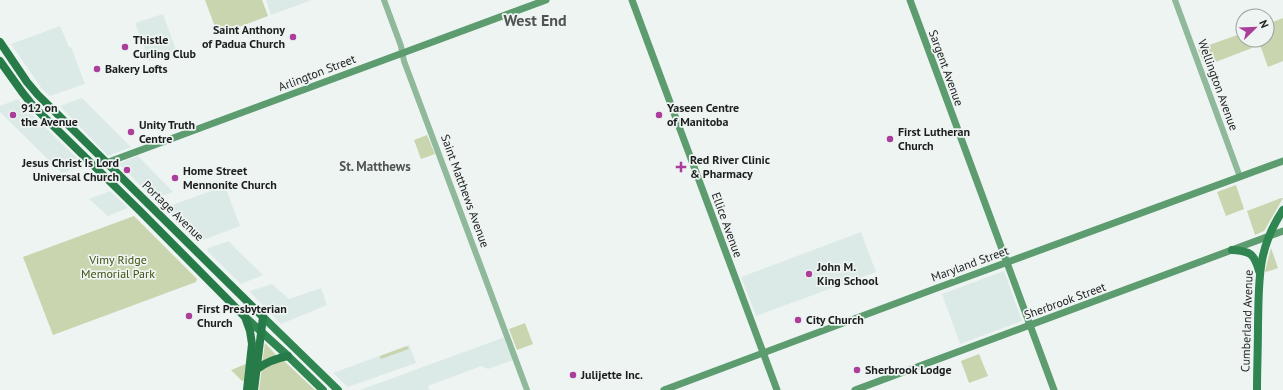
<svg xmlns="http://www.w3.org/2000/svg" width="1283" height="390" font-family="'PT Sans',sans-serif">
<rect width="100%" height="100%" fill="#eef4f2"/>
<g fill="#dceae7">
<path d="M266,0H312L271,15Z"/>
<path d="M163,14L176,50L149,61L135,23Z"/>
<path d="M60,26L69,47H71L85,84L50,96L42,89L11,44Z"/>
<path d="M82,98L131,147L108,156L60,106Z"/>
<path d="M18,99L22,105L84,165L62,173L0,112V106Z"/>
<path d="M138,156L173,192L154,199L120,165V163Z"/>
<path d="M225,186L240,226L198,242L164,208Z"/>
<path d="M110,191L128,208L108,216L89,199Z"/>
<path d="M861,232L876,272L756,316L741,277Z"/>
<path d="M229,241L236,249L263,275L241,284L207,251L208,248Z"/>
<path d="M1004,271L1022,321L960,344L942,294Z"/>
<path d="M272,284L289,299L321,288L327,305L281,324L250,292V291Z"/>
<path d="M505,337L513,360L488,369L481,366L428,386L429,390H360Z"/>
<path d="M409,345L416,363L348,387L333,373Z"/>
</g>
<g fill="#c8d5ae">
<path d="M205,0H262L268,16L218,35Z"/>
<path d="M1283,18V61L1268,67L1260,45L1205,66L1198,49L1243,33V40H1267V24Z"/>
<path d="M427,135L435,154L421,159L414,140Z"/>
<path d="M1236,185L1244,209L1226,216L1217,192Z"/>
<path d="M1281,198H1283L1282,200L1264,231L1255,235L1247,211Z"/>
<path d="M134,216L197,279L196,282L53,335L23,257Z"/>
<path d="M1271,248L1278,268L1266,272L1265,271Z"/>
<path d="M525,323L533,344L517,350L509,329Z"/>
<path d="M265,343L277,356L262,364Z"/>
<path d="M407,346L409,349L381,359L380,356Z"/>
<path d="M979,354L988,376L969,383L961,361Z"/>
<path d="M283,360L315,390H259L262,368Z"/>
<path d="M246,364L245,380L242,381L231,370Z"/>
</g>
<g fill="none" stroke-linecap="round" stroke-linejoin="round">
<g stroke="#8fb99a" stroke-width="6">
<path d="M384,0L401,46L404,61L527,390"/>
<path d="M1175,0L1240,177"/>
</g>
<g stroke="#5c9c6f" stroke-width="7">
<path d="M632,0L777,390"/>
<path d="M910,0L1054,390"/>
<path d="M95,167L546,0"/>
<path d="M664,390L937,288L1283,161"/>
<path d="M855,390L1283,231"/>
</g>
<g stroke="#308650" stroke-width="8">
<path d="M1232,250C1250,251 1254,253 1259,271"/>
<path d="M245,317L288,356L323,390"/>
<path d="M263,317L338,390"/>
<path d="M1257,390C1257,368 1258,347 1258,325C1259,280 1257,249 1283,210"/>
</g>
<g stroke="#267b48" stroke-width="8">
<path d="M0,42L27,82L38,95L263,317L254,390"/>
<path d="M0,61L22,92L34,107L140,211L245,317L250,331L252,344L247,390"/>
<path d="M257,369C266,362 278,358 288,356"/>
</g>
</g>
<g fill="#ab3d9b" stroke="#eef4f2" stroke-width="1.5">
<circle cx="293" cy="37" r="4"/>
<circle cx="125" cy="47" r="4"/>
<circle cx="97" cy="69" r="4"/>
<circle cx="13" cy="115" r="4"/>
<circle cx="659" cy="115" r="4"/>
<circle cx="131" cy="132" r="4"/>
<circle cx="890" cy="139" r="4"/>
<path d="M679 161h4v4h4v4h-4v4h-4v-4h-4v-4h4z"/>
<circle cx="127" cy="170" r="4"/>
<circle cx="175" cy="178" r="4"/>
<circle cx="809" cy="274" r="4"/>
<circle cx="189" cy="316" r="4"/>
<circle cx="798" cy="320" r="4"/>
<circle cx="857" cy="370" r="4"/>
<circle cx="573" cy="375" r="4"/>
</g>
<g text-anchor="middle" stroke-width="3.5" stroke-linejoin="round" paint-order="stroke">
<g font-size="12" font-weight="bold" fill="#1d1f1f" stroke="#eef4f2" text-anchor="start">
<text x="285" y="34" text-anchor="end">Saint Anthony<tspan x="285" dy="14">of Padua Church</tspan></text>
<text x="133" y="44">Thistle<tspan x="133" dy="14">Curling Club</tspan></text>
<text x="105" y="73">Bakery Lofts</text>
<text x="21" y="112">912 on<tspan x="21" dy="14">the Avenue</tspan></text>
<text x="667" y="112">Yaseen Centre<tspan x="667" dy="14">of Manitoba</tspan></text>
<text x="139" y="129">Unity Truth<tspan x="139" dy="14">Centre</tspan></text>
<text x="898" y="136">First Lutheran<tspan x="898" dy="14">Church</tspan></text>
<text x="690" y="164">Red River Clinic<tspan x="690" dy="14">&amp; Pharmacy</tspan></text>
<text x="119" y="167" text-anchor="end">Jesus Christ Is Lord<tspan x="119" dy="14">Universal Church</tspan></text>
<text x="183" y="175">Home Street<tspan x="183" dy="14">Mennonite Church</tspan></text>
<text x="817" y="271">John M.<tspan x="817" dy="14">King School</tspan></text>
<text x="197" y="313">First Presbyterian<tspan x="197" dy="14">Church</tspan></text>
<text x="806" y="324">City Church</text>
<text x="865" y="374">Sherbrook Lodge</text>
<text x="581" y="379">Julijette Inc.</text>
</g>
<g font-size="12" fill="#1d1f1f" stroke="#eef4f2">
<text transform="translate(946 68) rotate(70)" y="4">Sargent Avenue</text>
<text transform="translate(317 73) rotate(-21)" y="4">Arlington Street</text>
<text transform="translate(1218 85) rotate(70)" y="4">Wellington Avenue</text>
<text transform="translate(465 191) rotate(70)" y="4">Saint Matthews Avenue</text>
<text transform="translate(173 211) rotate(44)" y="4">Portage Avenue</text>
<text transform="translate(727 225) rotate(70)" y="4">Ellice Avenue</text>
<text transform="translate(970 264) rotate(-20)" y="4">Maryland Street</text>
<text transform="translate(1065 301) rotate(-20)" y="4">Sherbrook Street</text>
<text transform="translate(1247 321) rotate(-88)" y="4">Cumberland Avenue</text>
</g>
<g font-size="12" fill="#3f4f10" stroke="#eef4f2">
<text x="118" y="264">Vimy Ridge<tspan x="118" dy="14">Memorial Park</tspan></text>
</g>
<g font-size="13" font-weight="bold" fill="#505554" stroke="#eef4f2">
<text x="375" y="171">St. Matthews</text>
</g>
<g font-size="16" font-weight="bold" fill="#505554" stroke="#eef4f2">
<text x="535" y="26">West End</text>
</g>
</g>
<g transform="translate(1255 28) rotate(67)"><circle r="19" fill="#eef4f2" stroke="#9a9f9e"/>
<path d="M0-3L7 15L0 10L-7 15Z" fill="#ab3d9b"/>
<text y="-6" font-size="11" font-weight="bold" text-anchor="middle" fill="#1d1f1f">N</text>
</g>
</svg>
